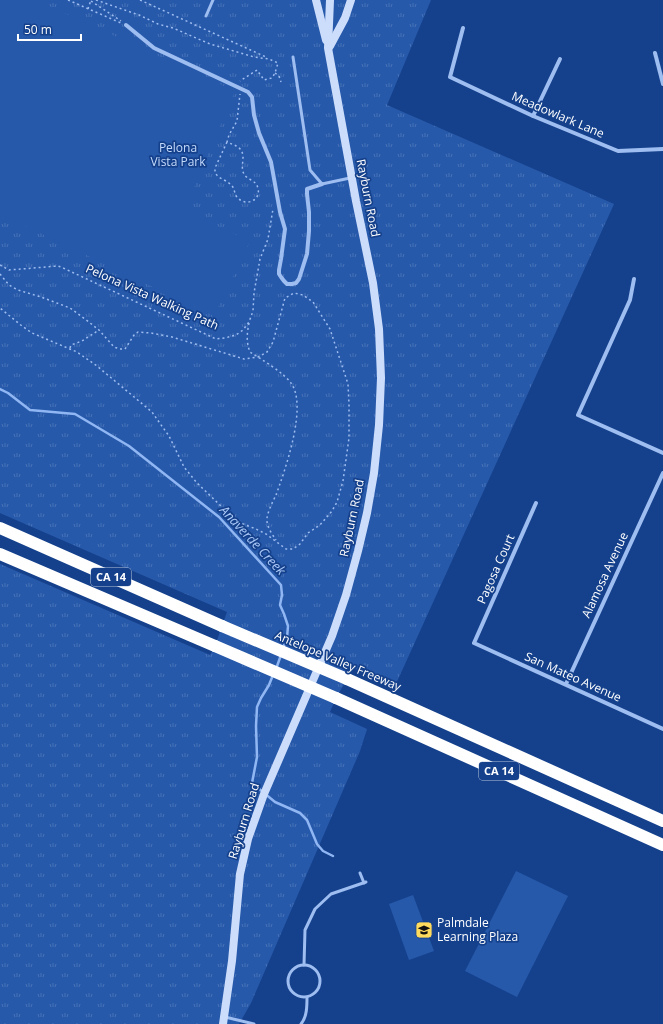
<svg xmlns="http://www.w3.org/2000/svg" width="663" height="1024" font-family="'Open Sans',sans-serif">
<defs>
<pattern id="grass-tufts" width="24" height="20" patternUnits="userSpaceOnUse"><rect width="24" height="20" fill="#2759ab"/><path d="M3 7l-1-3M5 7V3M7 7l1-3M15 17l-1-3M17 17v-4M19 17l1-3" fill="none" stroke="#4772b8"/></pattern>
</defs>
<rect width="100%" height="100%" fill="#15418c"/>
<path fill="url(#grass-tufts)" d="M0,0H431L387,105L614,204L395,686L351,667L347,679L336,698L330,712L367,729L360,751L251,1003L239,1024H0V564L210,655L215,646L227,612L0,513Z"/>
<g fill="#2759ab">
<path d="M0,0H36L235,91L184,211L250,241L214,316L0,214Z"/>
<path d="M516,871L568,896L517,997L465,971Z"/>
<path d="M413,895L434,951L409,960L389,904Z"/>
</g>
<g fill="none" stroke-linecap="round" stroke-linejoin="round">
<g stroke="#90b7f3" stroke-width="2.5">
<path d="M0,389L8,393L30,410L75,414L129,446L219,517L281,585L282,595L280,605L284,614L288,626L287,638L283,648"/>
<path d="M276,669L281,655"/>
<path d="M273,675L269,685L261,698L257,707L256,726L257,757L252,783L275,802L300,813L307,820L317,844L323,851L333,856"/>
</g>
<g stroke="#9ebdf0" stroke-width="1.5" stroke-dasharray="2 3" stroke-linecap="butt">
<path d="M68,0L121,23"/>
<path d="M96,0L139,15L158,24L173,28L210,44L254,57L269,59L278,63L275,73L272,78L264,80L257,70L240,81"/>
<path d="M140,0L266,57"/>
<path d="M91,1L121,21"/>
<path d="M88,9L91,0"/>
<path d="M275,73L279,76L281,82"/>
<path d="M227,142L215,168C214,179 225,178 231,185C235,188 234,195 238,198C246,207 261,200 258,189C257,180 247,180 244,174C239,165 248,155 238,147C235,145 231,144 227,142L229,135L237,121L240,94"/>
<path d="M0,265L9,270L58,266L61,267L216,339L225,338L236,335L243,330L249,322L253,311L254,293L260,259L268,239L273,209"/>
<path d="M0,274L9,285L18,290L41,297L70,308L85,319L99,330L114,347L120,349H125L134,335L138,332L151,333L172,337L244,359L258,357L267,352L273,342L285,298L294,293L303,295L313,302L330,329L348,384L349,404V438L343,481L337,502L332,511L320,525L308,533L300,544L293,549H286L266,534L256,529L243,524L222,507L197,483L184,467L169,436L159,422L152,412L97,366L77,352L32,333L22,326L0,308"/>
<path d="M249,323C247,333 246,342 250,352C261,359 284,373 291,383C308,406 285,470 276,495C273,501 268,511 267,518C266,526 272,534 276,540"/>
<path d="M70,348L71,345L82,341L99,330"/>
</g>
<g stroke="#9ebdf0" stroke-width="3">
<path d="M206,16L213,0"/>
<path d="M293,57L310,170L322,184L350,178"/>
<path d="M360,873L364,883"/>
<circle cx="304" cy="981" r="16"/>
<path d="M304,965L305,930L315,909L331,894L366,882"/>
<path d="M225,1017L254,1024"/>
<path d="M301,1024C307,1017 307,1006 307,997"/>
</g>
<g stroke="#9ebdf0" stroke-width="4">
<path d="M126,25L154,48L248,92L252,97L254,115L259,133L271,162L280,212L285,229L281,259L279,270V274L281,277L284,281L287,284H292L296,283L299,279L307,254L309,231V212L307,194V189L322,184"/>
<path d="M463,28L450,77L533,116L618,151L663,149"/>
<path d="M655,53L663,84"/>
<path d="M533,116L560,59"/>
<path d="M634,279L630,300L578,415L663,453"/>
<path d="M536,503L474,643L663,729"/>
<path d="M566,684L663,473"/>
</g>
<g stroke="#ccddfb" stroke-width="8">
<path d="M316,0L326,40"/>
<path d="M330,46L345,18L351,0"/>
<path d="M223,1024L232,961L240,874L248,839L264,794L332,636L346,595L358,551L367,513L374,473L379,425L381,378L379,329L373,283L356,201L328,48L330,0"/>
</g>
<g stroke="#fff" stroke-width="12">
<path d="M0,528L222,626"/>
<path d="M0,554L215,646"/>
<path d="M347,679L663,821"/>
<path d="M336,698L663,845"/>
</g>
<g stroke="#fff" stroke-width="12">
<path d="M222,626L347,679"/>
<path d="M215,646L336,698"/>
</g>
</g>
<defs>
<g id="school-square" transform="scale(0.9)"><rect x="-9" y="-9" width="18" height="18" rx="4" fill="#ffdb5d" stroke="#15418c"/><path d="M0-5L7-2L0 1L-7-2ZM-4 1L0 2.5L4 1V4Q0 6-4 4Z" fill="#111"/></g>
</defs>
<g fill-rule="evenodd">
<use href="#school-square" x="424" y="930"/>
</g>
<g text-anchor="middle" stroke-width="3.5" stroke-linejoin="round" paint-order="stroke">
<g fill="#15418c" stroke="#b9c6dc" stroke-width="1">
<rect x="91" y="568" width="40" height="18" rx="3"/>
<rect x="479" y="762" width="40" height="18" rx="3"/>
</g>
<g font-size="11" font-weight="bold" fill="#fff">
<text x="111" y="581">CA 14</text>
<text x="499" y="775">CA 14</text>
</g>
<g font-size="12" fill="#fff" stroke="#15418c">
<text transform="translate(558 115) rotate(23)" y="4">Meadowlark Lane</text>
<text transform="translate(368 198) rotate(79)" y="4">Rayburn Road</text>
<text transform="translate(152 297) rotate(24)" y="4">Pelona Vista Walking Path</text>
<text transform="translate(352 518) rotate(-78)" y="4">Rayburn Road</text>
<text transform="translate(496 569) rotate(-66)" y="4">Pagosa Court</text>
<text transform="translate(605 575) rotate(-65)" y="4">Alamosa Avenue</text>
<text transform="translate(338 661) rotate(23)" y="4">Antelope Valley Freeway</text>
<text transform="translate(573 677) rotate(24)" y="4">San Mateo Avenue</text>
<text transform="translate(244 821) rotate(-73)" y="4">Rayburn Road</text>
</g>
<g font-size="12" fill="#c4dafb" stroke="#15418c">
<text x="178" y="152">Pelona<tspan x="178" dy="14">Vista Park</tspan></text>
</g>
<g font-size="12" fill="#fff" stroke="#15418c" text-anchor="start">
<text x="437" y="927">Palmdale<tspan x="437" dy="14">Learning Plaza</tspan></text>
</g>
<g font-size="13" font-style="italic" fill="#aac8f7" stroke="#15418c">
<text transform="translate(253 540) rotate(47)" y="5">Anaverde Creek</text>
</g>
</g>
<path d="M18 34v6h63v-6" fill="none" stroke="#ffffff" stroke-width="2"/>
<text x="24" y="34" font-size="12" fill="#ffffff" stroke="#15418c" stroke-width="3" paint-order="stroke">50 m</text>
</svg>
